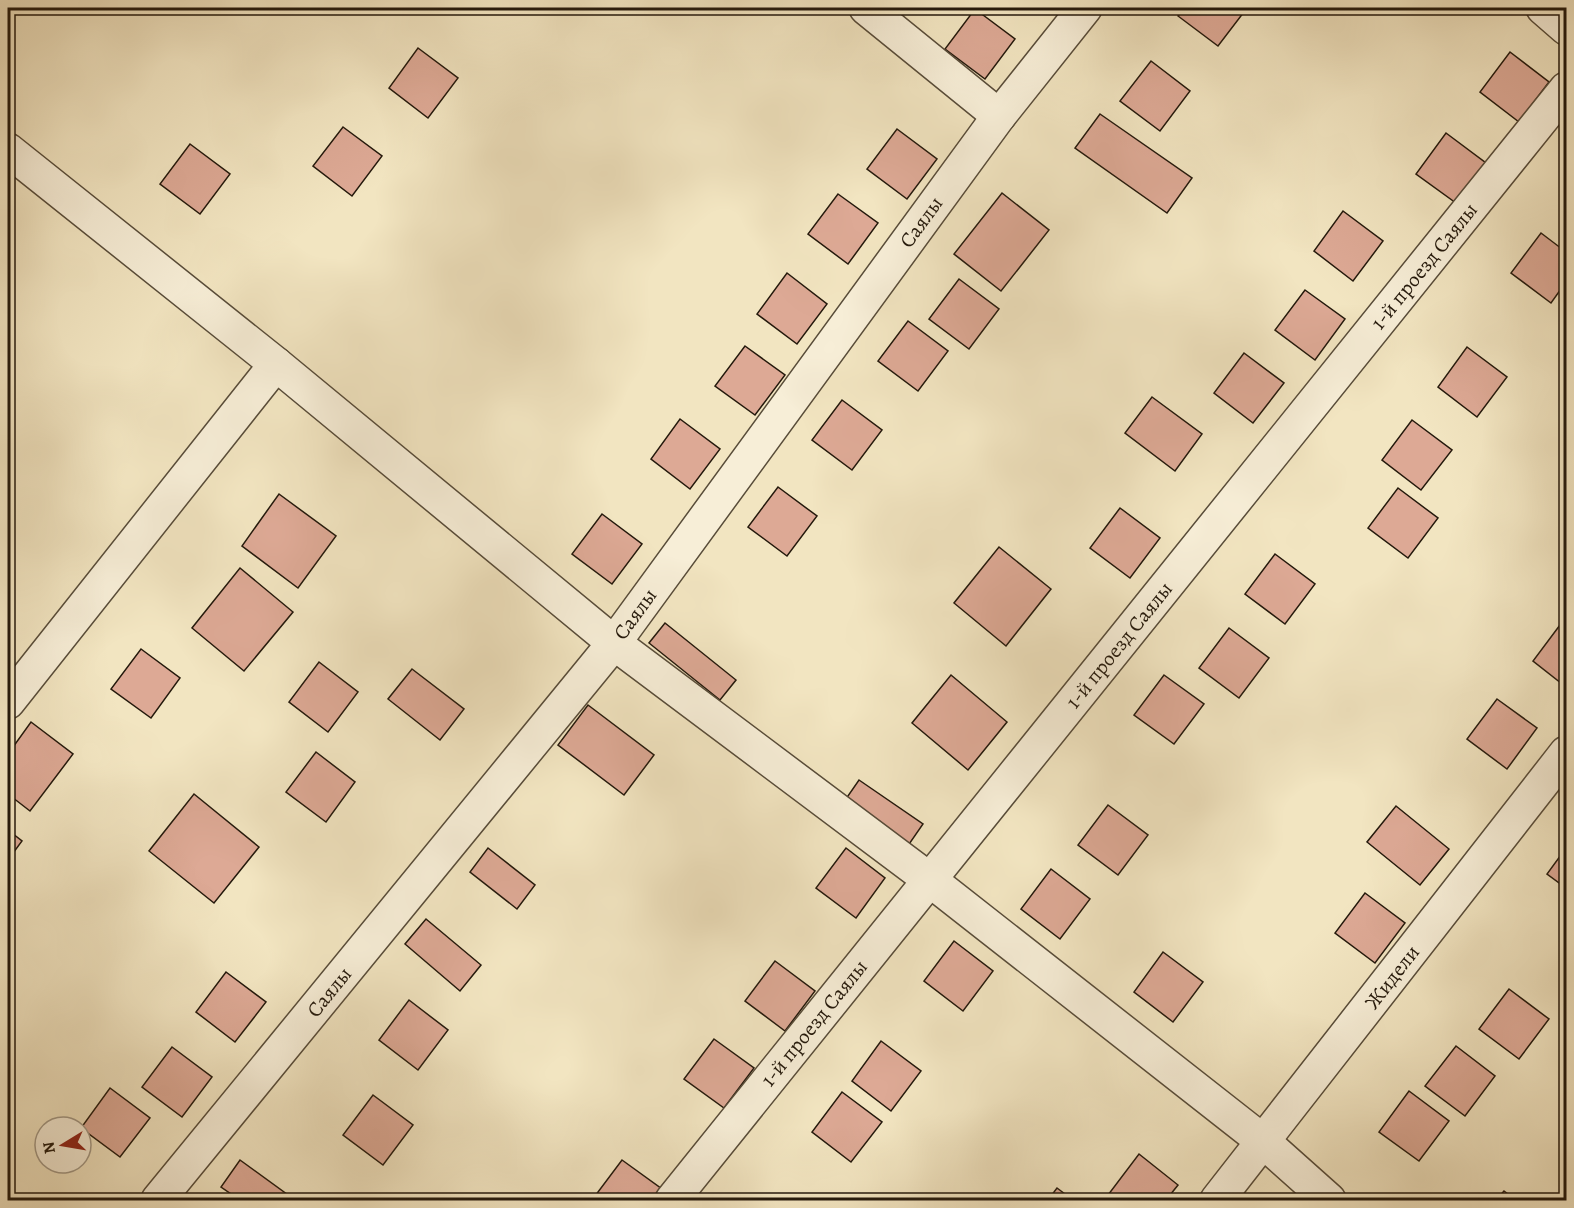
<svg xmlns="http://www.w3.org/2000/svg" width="1574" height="1208" font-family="Alegreya,serif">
<rect width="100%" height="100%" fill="#f2e5c1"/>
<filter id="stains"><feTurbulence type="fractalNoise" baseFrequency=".00333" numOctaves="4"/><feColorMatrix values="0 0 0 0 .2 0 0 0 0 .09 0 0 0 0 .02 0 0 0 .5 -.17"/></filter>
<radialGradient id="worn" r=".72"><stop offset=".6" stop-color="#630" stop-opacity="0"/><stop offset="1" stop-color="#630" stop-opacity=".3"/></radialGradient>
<g fill="#dda995" stroke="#24190c" stroke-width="1.5">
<path d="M1185,8H1247L1218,46L1178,16Z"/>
<path d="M975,9L1015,39L985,79L945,49Z"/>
<path d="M418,48L458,78L428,118L389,88Z"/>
<path d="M1510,52L1549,82L1519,122L1480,92Z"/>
<path d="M1151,61L1190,91L1160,131L1120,101Z"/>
<path d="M1100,114L1192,178L1167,213L1075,148Z"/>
<path d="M343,127L382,156L352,196L313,166Z"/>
<path d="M897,129L937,159L907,199L867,169Z"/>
<path d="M1446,133L1486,163L1456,203L1416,174Z"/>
<path d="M190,144L230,174L200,214L160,184Z"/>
<path d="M1002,193L1049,230L1001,291L954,254Z"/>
<path d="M838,194L878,223L848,264L808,234Z"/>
<path d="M1343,211L1383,241L1353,281L1314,251Z"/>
<path d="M1541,233L1566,252V282L1551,303L1511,273Z"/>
<path d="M787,273L827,304L797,344L757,314Z"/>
<path d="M959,279L999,309L969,349L929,319Z"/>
<path d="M1305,290L1345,319L1315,360L1275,330Z"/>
<path d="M908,321L948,351L918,391L878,361Z"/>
<path d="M745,346L785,375L755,415L715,386Z"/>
<path d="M1467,347L1507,377L1477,417L1438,387Z"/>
<path d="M1244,353L1284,383L1253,423L1214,393Z"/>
<path d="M1152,397L1202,434L1175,471L1125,433Z"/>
<path d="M842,400L882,430L852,470L812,440Z"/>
<path d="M680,419L720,449L690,489L651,459Z"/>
<path d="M1412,420L1452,450L1421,490L1382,460Z"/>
<path d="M778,487L817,516L787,556L748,527Z"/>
<path d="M1398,488L1438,518L1408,558L1368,528Z"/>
<path d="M279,494L336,536L298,588L242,546Z"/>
<path d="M1120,508L1160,538L1130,578L1090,548Z"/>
<path d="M602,514L642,544L612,584L572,554Z"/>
<path d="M999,547L1051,589L1006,646L954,603Z"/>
<path d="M1275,554L1315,584L1285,624L1245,594Z"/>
<path d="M240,568L293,612L244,671L192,628Z"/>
<path d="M1563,621L1566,624V687L1533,661Z"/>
<path d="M665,623L736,680L720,700L649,643Z"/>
<path d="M1229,628L1269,658L1239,698L1199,668Z"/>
<path d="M141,649L180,678L151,718L111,689Z"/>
<path d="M319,662L358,692L328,732L289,702Z"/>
<path d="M412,669L464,709L440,740L388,699Z"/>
<path d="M951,675L1007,722L968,770L912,723Z"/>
<path d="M1164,675L1204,704L1174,744L1134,715Z"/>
<path d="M1497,699L1537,728L1507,769L1467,739Z"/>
<path d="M588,705L654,755L624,795L558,745Z"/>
<path d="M31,722L73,754L30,811L8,794V754Z"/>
<path d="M316,752L355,782L326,822L286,792Z"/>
<path d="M859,780L923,824L905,850L841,806Z"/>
<path d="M194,794L259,847L214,903L149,851Z"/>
<path d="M1108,805L1148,835L1118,875L1078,845Z"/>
<path d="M1396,806L1449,849L1420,885L1367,842Z"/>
<path d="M8,830L22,841L8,860Z"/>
<path d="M488,848L535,885L517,909L470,872Z"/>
<path d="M846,848L885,878L856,918L816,888Z"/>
<path d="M1566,848V888L1547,874Z"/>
<path d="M1051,869L1090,899L1060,939L1021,909Z"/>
<path d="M1365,893L1405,923L1375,963L1335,933Z"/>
<path d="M426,919L481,965L460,991L405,944Z"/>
<path d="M954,941L993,971L963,1011L924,981Z"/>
<path d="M1163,952L1203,982L1173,1022L1134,992Z"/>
<path d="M775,961L815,991L785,1031L745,1001Z"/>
<path d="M226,972L266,1002L235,1042L196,1012Z"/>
<path d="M1509,989L1549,1019L1519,1059L1479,1029Z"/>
<path d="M409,1000L448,1030L418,1070L379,1040Z"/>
<path d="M714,1039L754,1068L724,1108L684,1079Z"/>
<path d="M881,1041L921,1071L891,1111L852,1081Z"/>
<path d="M1456,1046L1495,1076L1465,1116L1425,1086Z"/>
<path d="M172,1047L212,1077L182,1117L142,1087Z"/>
<path d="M110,1088L150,1118L120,1157L81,1128Z"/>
<path d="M1409,1091L1449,1121L1419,1161L1379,1132Z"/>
<path d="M842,1092L882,1122L851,1162L812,1132Z"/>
<path d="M373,1095L413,1125L383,1165L343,1135Z"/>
<path d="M1139,1154L1178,1185L1166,1200H1116L1108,1195Z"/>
<path d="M240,1160L295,1200H240L221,1187Z"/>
<path d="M622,1160L662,1189L654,1200H592Z"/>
<path d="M1057,1188L1073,1200H1048Z"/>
<path d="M1504,1191L1516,1200H1496Z"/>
</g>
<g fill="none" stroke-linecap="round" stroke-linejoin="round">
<g stroke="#584c39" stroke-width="36">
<g id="minor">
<path d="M866,8L999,116"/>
<path d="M1543,8L1566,28"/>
<path d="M8,150L276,364L614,643L930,880L1264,1142L1329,1200"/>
<path d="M8,702L276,364"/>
<path d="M158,1200L614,643L999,116L1085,8"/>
<path d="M672,1200L1566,89"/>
<path d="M1217,1200L1566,753"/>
</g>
</g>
<use href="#minor" stroke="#f7eed7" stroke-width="33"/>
</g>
<g text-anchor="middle" stroke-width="4.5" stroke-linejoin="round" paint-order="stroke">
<g font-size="21" fill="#24190c" stroke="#f7eed7">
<text transform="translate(921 222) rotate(-54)" y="7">Саялы</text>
<text transform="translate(1424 266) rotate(-51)" y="7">1-й проезд Саялы</text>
<text transform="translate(635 614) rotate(-54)" y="7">Саялы</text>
<text transform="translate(1119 645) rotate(-51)" y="7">1-й проезд Саялы</text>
<text transform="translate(1392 977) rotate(-52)" y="7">Жидели</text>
<text transform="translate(329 992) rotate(-51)" y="7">Саялы</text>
<text transform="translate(814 1023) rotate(-51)" y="7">1-й проезд Саялы</text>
</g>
</g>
<rect width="1574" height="1208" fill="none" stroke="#f2e5c1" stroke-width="30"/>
<rect x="9" y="9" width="1556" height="1190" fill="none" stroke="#24190c" stroke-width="3"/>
<rect x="15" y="15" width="1544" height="1178" fill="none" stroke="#24190c" stroke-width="1.5"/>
<g transform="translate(63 1145) rotate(259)"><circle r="28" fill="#f7eed7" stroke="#a39986" stroke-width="1.5"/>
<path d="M0-4.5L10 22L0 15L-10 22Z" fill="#8f2418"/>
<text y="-9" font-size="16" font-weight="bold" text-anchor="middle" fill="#24190c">N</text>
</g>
<rect width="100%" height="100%" filter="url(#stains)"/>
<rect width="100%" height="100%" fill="url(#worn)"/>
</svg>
